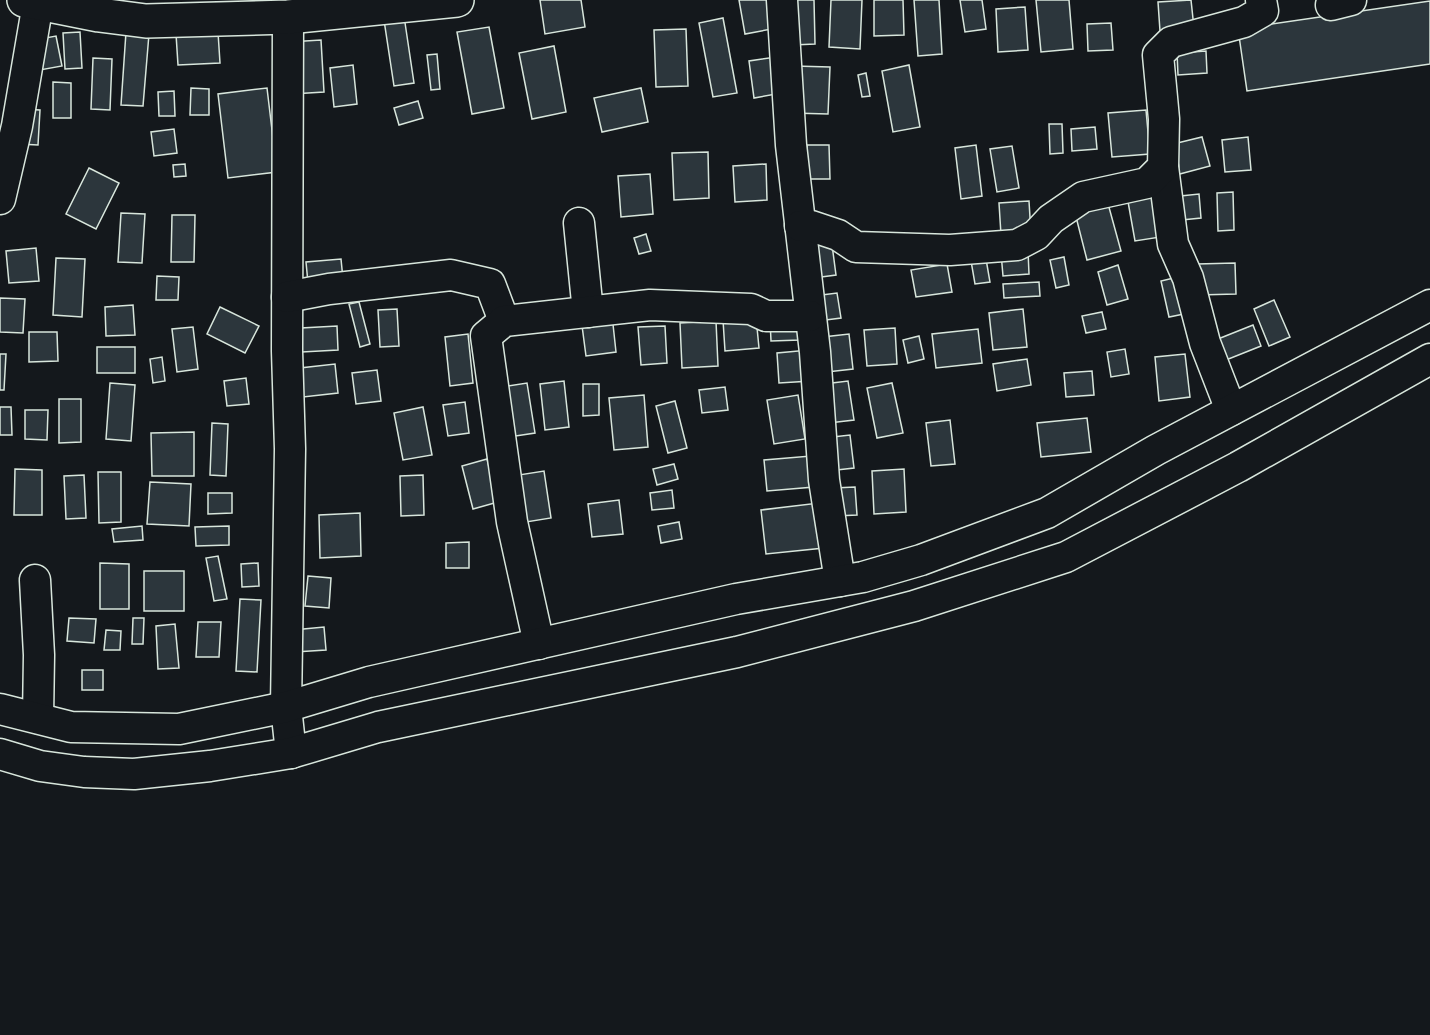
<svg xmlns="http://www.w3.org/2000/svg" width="1430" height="1035" font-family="Karla,sans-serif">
<rect width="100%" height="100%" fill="#14181c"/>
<g fill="#2c363c" stroke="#d8e6dc" stroke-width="1.5">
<path d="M540,0H581L585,27L545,34Z"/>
<path d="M739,0H772L777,28L745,34Z"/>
<path d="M793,0H814L815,44L793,45Z"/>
<path d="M831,0H862L860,49L829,47Z"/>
<path d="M874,0H903L904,35L874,36Z"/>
<path d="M914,0H939L942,54L918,56Z"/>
<path d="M960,0H982L986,29L965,32Z"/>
<path d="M1036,0H1069L1073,49L1041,52Z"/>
<path d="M1191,0L1194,28L1160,31L1158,2Z"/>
<path d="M1430,1V64L1247,91L1238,29Z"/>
<path d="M1025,7L1028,50L998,52L996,9Z"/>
<path d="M404,16L414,83L394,86L384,20Z"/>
<path d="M723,18L737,93L713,97L699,23Z"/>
<path d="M1111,23L1113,50L1088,51L1087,24Z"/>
<path d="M489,27L504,108L472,114L457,32Z"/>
<path d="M686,29L688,86L656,87L654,30Z"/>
<path d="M80,32L82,68L65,69L63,33Z"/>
<path d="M126,32L149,34L143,106L121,105Z"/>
<path d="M218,32L220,63L178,65L176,34Z"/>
<path d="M56,36L62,66L40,70L34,40Z"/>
<path d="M321,40L324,92L292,94L289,42Z"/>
<path d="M554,46L566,112L532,119L519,53Z"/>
<path d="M1206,51L1207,73L1178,75L1177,53Z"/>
<path d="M437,54L440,89L431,90L427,55Z"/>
<path d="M776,57L782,93L754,98L749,61Z"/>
<path d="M93,58L112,59L110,110L91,109Z"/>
<path d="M353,65L357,104L334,107L330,68Z"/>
<path d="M909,65L920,127L893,132L882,71Z"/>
<path d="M794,66L830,67L828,114L792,113Z"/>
<path d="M866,73L870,96L862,97L858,75Z"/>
<path d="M53,82L71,83V118H53Z"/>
<path d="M191,88L209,89V115H190Z"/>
<path d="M267,88L277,172L228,178L218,94Z"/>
<path d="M641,88L648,122L602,132L594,98Z"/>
<path d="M174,91L175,116H159L158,92Z"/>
<path d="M418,101L423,118L399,125L394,108Z"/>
<path d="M21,109L40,110L38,145L19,144Z"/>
<path d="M1146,110L1150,154L1112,157L1108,113Z"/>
<path d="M1049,124H1062L1063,153L1050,154Z"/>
<path d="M1095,127L1097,149L1072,151L1071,129Z"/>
<path d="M174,129L177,153L154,156L151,132Z"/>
<path d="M1202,137L1210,166L1176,175L1169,145Z"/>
<path d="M1248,137L1251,170L1225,172L1222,140Z"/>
<path d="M807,145H829L830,179H808Z"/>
<path d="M976,145L982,196L961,199L955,148Z"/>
<path d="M1012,146L1019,188L997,192L990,149Z"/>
<path d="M708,152L709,198L674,200L672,153Z"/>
<path d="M185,164L186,176L174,177L173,165Z"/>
<path d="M766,164L767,200L735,202L733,166Z"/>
<path d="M89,168L119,183L96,229L66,214Z"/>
<path d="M650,174L653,214L621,217L618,176Z"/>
<path d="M1159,191L1167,236L1135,241L1127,196Z"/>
<path d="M1233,192L1234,230L1218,231L1217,193Z"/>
<path d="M1199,194L1201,218L1172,221L1171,197Z"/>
<path d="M1107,200L1121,251L1087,260L1074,209Z"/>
<path d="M1029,201L1031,234L1001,235L999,203Z"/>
<path d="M121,213L145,214L142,263L118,262Z"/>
<path d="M172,215H195L194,262H171Z"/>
<path d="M646,234L651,251L639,254L634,238Z"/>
<path d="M831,237L836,275L814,278L809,240Z"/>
<path d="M36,248L39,281L9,283L6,251Z"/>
<path d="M1028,250L1029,274L1003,276L1001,253Z"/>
<path d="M1064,257L1069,285L1056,288L1050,260Z"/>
<path d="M56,258L85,259L82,317L53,315Z"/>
<path d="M341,259L343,279L308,283L306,262Z"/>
<path d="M986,259L990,282L975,284L971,261Z"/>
<path d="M1235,263L1236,294L1198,295L1197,264Z"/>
<path d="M947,264L952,292L916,297L911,270Z"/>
<path d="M1118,265L1128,299L1107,305L1098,272Z"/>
<path d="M157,276L179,277L178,300H156Z"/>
<path d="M1182,276L1189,313L1169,317L1161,281Z"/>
<path d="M1039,282L1040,296L1004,298L1003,284Z"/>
<path d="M837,293L841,318L818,321L814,296Z"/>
<path d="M0,298L25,299L23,333L0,332Z"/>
<path d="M1274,300L1290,337L1269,346L1254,309Z"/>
<path d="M359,302L370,344L360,347L349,304Z"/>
<path d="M133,305L135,335L106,336L105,307Z"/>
<path d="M220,307L259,326L245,353L207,334Z"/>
<path d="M397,309L399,346L380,347L378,310Z"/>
<path d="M1023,309L1027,347L993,350L989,313Z"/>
<path d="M1102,312L1106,329L1086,333L1082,316Z"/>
<path d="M612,315L616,352L586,356L581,318Z"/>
<path d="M756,317L759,348L725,351L723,320Z"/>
<path d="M799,318L800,340L771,341L770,320Z"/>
<path d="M716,321L718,366L682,368L680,323Z"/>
<path d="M1253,325L1261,346L1226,360L1218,339Z"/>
<path d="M337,326L338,350L302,352L301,328Z"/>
<path d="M665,326L667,363L641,365L638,327Z"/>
<path d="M193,327L198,369L177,372L172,329Z"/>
<path d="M895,328L897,364L867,366L864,330Z"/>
<path d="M978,329L982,363L936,368L932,334Z"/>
<path d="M29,332H57L58,361L29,362Z"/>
<path d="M468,334L473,383L450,386L445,337Z"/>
<path d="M849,334L853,369L827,372L823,337Z"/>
<path d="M919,336L924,359L908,363L903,340Z"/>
<rect x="97" y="347" width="38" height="26"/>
<path d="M1125,349L1129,374L1111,377L1107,352Z"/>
<path d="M809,350L811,381L779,383L777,353Z"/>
<path d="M0,354H6L4,390H0Z"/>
<path d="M1185,354L1190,397L1159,401L1155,357Z"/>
<path d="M162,357L165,381L153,383L150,359Z"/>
<path d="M1027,359L1031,385L997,391L993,364Z"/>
<path d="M335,364L338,393L303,397L300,368Z"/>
<path d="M377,370L381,401L356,404L352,373Z"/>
<path d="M1092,371L1094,395L1066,397L1064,373Z"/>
<path d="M246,378L249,404L227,406L224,381Z"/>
<path d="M564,381L569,427L545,430L540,384Z"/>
<path d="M848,381L854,420L829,423L824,384Z"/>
<path d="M110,383L135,385L131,441L106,439Z"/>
<path d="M527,383L535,433L509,437L501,387Z"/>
<path d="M892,383L903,433L877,438L867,388Z"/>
<path d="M583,384H599V415L583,416Z"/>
<path d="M725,387L728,410L702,413L699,390Z"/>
<path d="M644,395L648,447L614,450L609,398Z"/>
<path d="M798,395L805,439L774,444L767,400Z"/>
<path d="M59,399H81V442L59,443Z"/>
<path d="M675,401L687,448L668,453L656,406Z"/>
<path d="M465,402L469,433L448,436L443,405Z"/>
<path d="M0,407H11L12,435H0Z"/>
<path d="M423,407L432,455L403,460L394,413Z"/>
<path d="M25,410H48L47,440L25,439Z"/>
<path d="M1087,418L1091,452L1041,457L1037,423Z"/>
<path d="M950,420L955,464L931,466L926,423Z"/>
<path d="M212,423L228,424L226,476L210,475Z"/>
<path d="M194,432V476H152L151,433Z"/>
<path d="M850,435L854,468L828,471L824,438Z"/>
<path d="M811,456L814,487L767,491L764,460Z"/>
<path d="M487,459L498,502L473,509L462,466Z"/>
<path d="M674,464L678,479L657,485L653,469Z"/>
<path d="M15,469L42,470V515H14Z"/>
<path d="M904,469L906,512L874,514L872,471Z"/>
<path d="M544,471L551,518L520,523L512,476Z"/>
<path d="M98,472H121V522L99,523Z"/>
<path d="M84,475L86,518L66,519L64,476Z"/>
<path d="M423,475L424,515L401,516L400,476Z"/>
<path d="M150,482L191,484L189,526L147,524Z"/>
<path d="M855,487L857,515L836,516L834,488Z"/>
<path d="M672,490L674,508L652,510L650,493Z"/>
<path d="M208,493H232V513L208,514Z"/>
<path d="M619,500L623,534L592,537L588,504Z"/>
<path d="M819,503L824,548L766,554L761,510Z"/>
<path d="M360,513L361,556L320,558L319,515Z"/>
<path d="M679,522L682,539L661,543L658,526Z"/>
<path d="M142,526L143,540L114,542L112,529Z"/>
<path d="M229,526V545L196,546L195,527Z"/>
<path d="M469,542V568H446V543Z"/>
<path d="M218,556L227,599L214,601L206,558Z"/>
<path d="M100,563L129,564V609H100Z"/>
<path d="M258,563L259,586L242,587L241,564Z"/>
<rect x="144" y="571" width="40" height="40"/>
<path d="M308,576L331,578L329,608L305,606Z"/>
<path d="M240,599L261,600L257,672L236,671Z"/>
<path d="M69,618L96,619L94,643L67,641Z"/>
<path d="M133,618H144L143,644H132Z"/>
<path d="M198,622H221L219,657H196Z"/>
<path d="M175,624L179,668L158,669L156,626Z"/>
<path d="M324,627L326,650L295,652L293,630Z"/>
<path d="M106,630L121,631L120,650H104Z"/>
<rect x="82" y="670" width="21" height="20"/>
</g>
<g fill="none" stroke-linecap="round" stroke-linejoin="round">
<g stroke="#d8e6dc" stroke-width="33">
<g id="minor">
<path d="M782,0L791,145L815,352L824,480L840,581"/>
<path d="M1331,5L1351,0"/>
<path d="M288,17L287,351L290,449L286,707L291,753"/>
<path d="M1163,167L1173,244L1188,278L1205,343L1231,410"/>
<path d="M0,199L17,126L38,3"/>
<path d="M579,223L588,312"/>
<path d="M800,226H811L838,235L856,247L950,250L1017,245L1036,235L1051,219L1083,197L1147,183L1163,167L1164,119L1158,55L1171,42L1244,22L1263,11L1261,0"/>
<path d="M287,297L329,289L451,275L490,284L504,321"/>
<path d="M35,580L39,655L38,718"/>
<path d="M539,644L512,522L486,336L504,321L650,305L751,309L766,316H810"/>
<path d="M0,709L71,727L179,729L286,707L369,682L736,599L863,577L921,560L1047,513L1156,450L1430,305"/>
<path d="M0,754L40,766L84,772L134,774L210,766L291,753L378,727L737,652L914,606L1066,557L1238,467L1430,359"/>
</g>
</g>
<g stroke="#d8e6dc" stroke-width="36">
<path id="major" d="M24,0L99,15L146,21L288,17L457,0"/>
</g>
<use href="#minor" stroke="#14181c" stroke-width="30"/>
<use href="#major" stroke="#14181c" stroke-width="33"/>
</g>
</svg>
